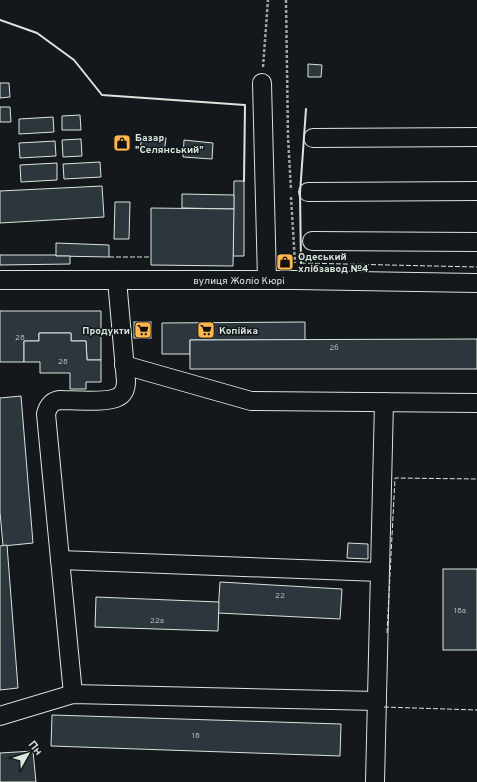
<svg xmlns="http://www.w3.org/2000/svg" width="477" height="782" font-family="Overpass,sans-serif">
<rect width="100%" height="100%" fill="#14181c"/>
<g fill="#2c363c" stroke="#d8e6dc">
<path d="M308,64L322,65L321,77H308Z"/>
<path d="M0,83H9L10,97L0,98Z"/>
<path d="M0,107H10L11,122H0Z"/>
<path d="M80,115L81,130H62V116Z"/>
<path d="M53,117L54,132L19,134V119Z"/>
<path d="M142,136L166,138L164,153L140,150Z"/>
<path d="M81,139L82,156L63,157L62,140Z"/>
<path d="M184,140L213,143L212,159L183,157Z"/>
<path d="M55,141L56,156L20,158L19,143Z"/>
<path d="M100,162L101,177L64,179L63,164Z"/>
<path d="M57,163V180L21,182L20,165Z"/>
<path d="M234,181H244V256H233Z"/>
<path d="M102,186L104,217L0,223V191Z"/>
<path d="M182,194L234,195V209L182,208Z"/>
<path d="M115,202H130L129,239H114Z"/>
<path d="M151,208L234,209L233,266L151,265Z"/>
<path d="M56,243L109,245V257L56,256Z"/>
<path d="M0,255H56V256H70V264L0,265Z"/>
<path d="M0,311H101V360H87L86,341H71V333H39V341H24V362H0Z"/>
<rect x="134" y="322" width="17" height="16"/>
<path d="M305,322V340H190V354H162V323Z"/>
<path d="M39,333H71V341H86L87,360H101V382H86V389H70V373H40V362H24V341H39Z"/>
<path d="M477,339V369H190V340Z"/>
<path d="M21,396L33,543L3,546L0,512V398Z"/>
<path d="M348,543L368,544V559L347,558Z"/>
<path d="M7,545L18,688L0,690V546Z"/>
<rect x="443" y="569" width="34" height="81"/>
<path d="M220,582L342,589L340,619L218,613Z"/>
<path d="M96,597L219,602L218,631L95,627Z"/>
<path d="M52,715L341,724L340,756L51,746Z"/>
<path d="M33,751L36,782H0V753Z"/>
</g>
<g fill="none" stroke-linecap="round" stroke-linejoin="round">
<g stroke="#d8e6dc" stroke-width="20">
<g id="minor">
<path d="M262,83L267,280"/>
<path d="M313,138L477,137"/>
<path d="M308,192L477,191"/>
<path d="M312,241L477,242"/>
<path id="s1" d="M0,280H295L477,283"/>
<path d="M124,365L251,401L477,403"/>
<path d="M60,560L379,572"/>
<path d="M73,694L46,414C48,406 52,401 60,400C72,400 108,403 118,397C124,394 126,388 126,381L117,280"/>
<path d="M0,716L73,694L377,701"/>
<path d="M375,782L384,402"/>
</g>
</g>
<g stroke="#9da8a2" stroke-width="2.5" stroke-dasharray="3 2" stroke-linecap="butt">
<path d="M286,0L288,137L291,190"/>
<path d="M263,67L268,0"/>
<path d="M291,197L295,263"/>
</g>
<use href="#minor" stroke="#14181c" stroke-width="18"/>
<g stroke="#d8e6dc" stroke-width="1" stroke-dasharray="5 2" stroke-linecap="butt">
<path d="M109,257H151"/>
<path d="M301,263L477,267"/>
<path d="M387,633L395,478L477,479"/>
<path d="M384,707L477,710"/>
</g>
<g stroke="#d8e6dc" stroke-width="2">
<path d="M0,20L37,33L74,60L102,95L245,105L244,181"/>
<path d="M301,263L300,193L306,109"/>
</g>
</g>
<defs>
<g id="shop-square" transform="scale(0.9)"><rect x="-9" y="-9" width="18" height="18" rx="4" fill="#ffb74d" stroke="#14181c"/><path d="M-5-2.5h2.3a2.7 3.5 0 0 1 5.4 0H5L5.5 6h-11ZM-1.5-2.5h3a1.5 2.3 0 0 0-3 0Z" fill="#111"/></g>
<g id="supermarket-square" transform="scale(0.9)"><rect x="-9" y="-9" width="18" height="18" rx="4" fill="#ffb74d" stroke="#14181c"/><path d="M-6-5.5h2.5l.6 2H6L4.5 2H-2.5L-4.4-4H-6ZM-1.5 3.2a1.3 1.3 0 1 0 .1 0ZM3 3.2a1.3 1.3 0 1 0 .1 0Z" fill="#111"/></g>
</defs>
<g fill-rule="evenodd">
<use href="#shop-square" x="122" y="143"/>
<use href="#shop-square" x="285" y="262"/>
<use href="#supermarket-square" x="143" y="330"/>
<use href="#supermarket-square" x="206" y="330"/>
</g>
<g text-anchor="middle" stroke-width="3" stroke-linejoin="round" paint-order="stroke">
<g font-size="8" fill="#adbab4">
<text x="20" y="340">28</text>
<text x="334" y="350">26</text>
<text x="63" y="364">28</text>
<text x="280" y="598">22</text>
<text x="460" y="613">18а</text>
<text x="157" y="623">22а</text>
<text x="196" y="738">18</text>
</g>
<g font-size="10" font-weight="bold" fill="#d8e6dc" stroke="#14181c" text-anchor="start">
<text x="135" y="141">Базар<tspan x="135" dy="12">"Селянський"</tspan></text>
<text x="298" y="260">Одеський<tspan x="298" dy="12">хлібзавод №4</tspan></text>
<text x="130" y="334" text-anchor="end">Продукти</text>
<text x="219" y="334">Копійка</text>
</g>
<g font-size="10" fill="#d8e6dc" stroke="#14181c">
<text dy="4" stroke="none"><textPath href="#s1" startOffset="239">вулиця Жоліо Кюрі</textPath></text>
</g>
</g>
<g transform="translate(28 754) rotate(51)" stroke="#14181c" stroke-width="3" paint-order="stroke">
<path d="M0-3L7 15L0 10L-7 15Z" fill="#d8e6dc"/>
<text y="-6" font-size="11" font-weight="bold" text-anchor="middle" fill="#d8e6dc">Пн</text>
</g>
</svg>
